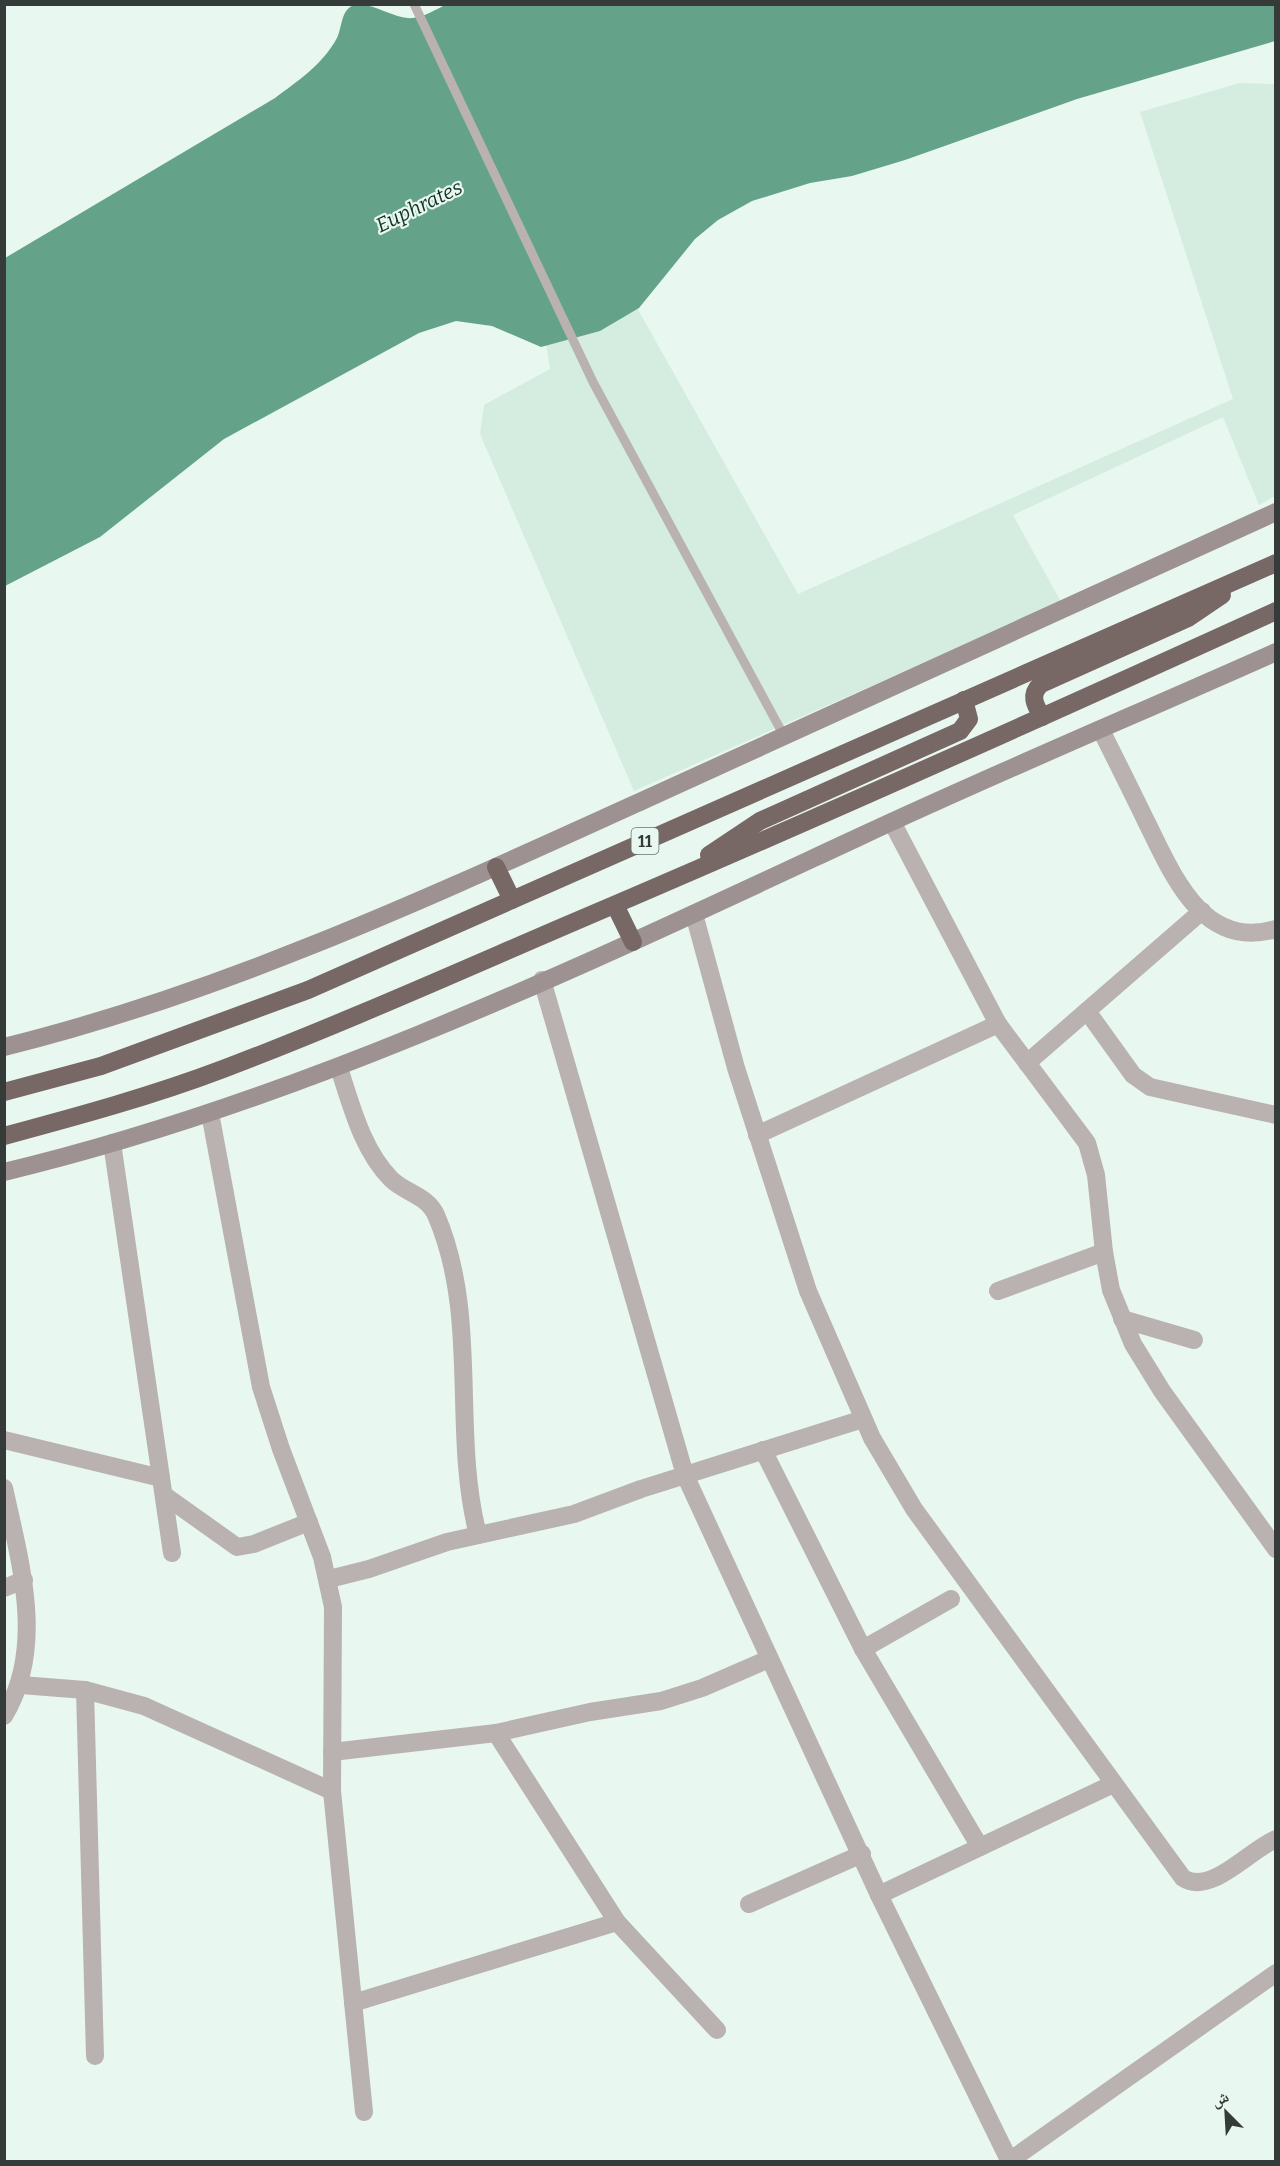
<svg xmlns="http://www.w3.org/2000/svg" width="1280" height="2166" font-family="Bitter,'Noto Naskh Arabic',serif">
<rect width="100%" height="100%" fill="#e8f7f0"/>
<path fill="#d5ece1" d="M1240,83L1275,84V496L1259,505L1223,417L1013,515L1061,602L634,791L480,434L484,405L550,369L544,331L636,306L798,594L1233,399L1140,112Z"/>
<path fill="#64a389" d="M447,4L1275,5V41L1077,99L905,160L852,176L810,183L752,201L718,220L695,239L639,308L600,331L541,347L492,326L456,321L419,333L224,439L100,537L5,586V258L275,98C298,81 323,64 337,38C342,28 341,11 352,6C372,0 393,20 413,18C424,17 437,9 447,4Z"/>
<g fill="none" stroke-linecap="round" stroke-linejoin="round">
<path stroke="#b9b2b1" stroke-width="9" d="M414,4L593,382L784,736"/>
<g stroke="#b9b2b1" stroke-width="18">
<path d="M1101,730C1116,760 1131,790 1146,821C1172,873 1202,951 1276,929"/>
<path d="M892,822L998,1024L1087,1143L1096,1175L1104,1252L1111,1290L1133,1344L1162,1391L1276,1549"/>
<path d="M694,914L736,1068L808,1291L872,1438L914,1509L1183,1878C1211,1896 1249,1850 1276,1839"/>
<path d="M542,980L685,1475L879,1895L1010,2162"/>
<path d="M1087,1011L1133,1075L1150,1087L1276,1115"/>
<path d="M1027,1063L1202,911"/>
<path d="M339,1068C351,1104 362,1150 391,1179C405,1193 427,1195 436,1215C480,1317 451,1430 478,1535"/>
<path d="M210,1113L261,1387L281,1449L322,1557L333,1607L332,1791L364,2112"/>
<path d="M757,1135L998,1024"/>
<path d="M112,1143L172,1553"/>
<path d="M998,1291L1104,1252"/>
<path d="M1122,1319L1194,1340"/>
<path d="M4,1440L161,1478"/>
<path d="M763,1450L863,1649L980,1847"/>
<path d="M4,1488C20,1562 46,1647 4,1716"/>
<path d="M164,1495L237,1547L254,1544L309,1522"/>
<path d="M329,1579L369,1569L447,1542L574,1514L641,1489L863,1419"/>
<path d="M4,1588L24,1580"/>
<path d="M863,1649L951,1599"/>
<path d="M21,1685L85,1690L144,1706L332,1791"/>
<path d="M85,1690L95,2056"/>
<path d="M496,1733L617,1922L717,2030"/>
<path d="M332,1752L496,1733L590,1712L661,1701L702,1688L769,1659"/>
<path d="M879,1895L1113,1784"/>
<path d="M749,1904L862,1854"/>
<path d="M353,2003L617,1922"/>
<path d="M1008,2162L1276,1973"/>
</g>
<g stroke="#9d9291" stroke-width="18">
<path d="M4,1047C227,992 436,894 644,800C854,704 1065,608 1276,512"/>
<path d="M4,1172C301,1101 584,965 859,837C996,773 1137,714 1276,652"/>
</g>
<g stroke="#776866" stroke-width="18">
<path d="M1042,717C1035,705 1029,695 1041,684L1188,618L1222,595"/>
<path d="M709,855L760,821L960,731L969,719L964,700"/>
<path d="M496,867L512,900"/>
<path d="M615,905L633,942"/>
<path d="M4,1092L101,1066L308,990L1276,563"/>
<path d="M4,1136C78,1116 152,1096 223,1069C339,1025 453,974 567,925C805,824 1041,718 1276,611"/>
</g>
</g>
<g text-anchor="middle" stroke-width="4.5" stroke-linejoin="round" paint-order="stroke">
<rect fill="#e8f7f0" stroke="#6a736f" stroke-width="1.5" x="631.5" y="828" width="27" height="26" rx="4.5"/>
<g font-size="16" font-weight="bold" fill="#343b38">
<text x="645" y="847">11</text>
</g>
<g font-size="20" font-style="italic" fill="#123125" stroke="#e8f7f0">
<text transform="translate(419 206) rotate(-26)" y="7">Euphrates</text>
</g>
</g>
<rect width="1280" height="2166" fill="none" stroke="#343b38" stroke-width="12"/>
<g transform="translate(1226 2112) rotate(336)" stroke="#e8f7f0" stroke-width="4.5" paint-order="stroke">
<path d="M0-4.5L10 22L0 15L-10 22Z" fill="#343b38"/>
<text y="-9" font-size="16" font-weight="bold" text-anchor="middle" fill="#343b38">ش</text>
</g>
</svg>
